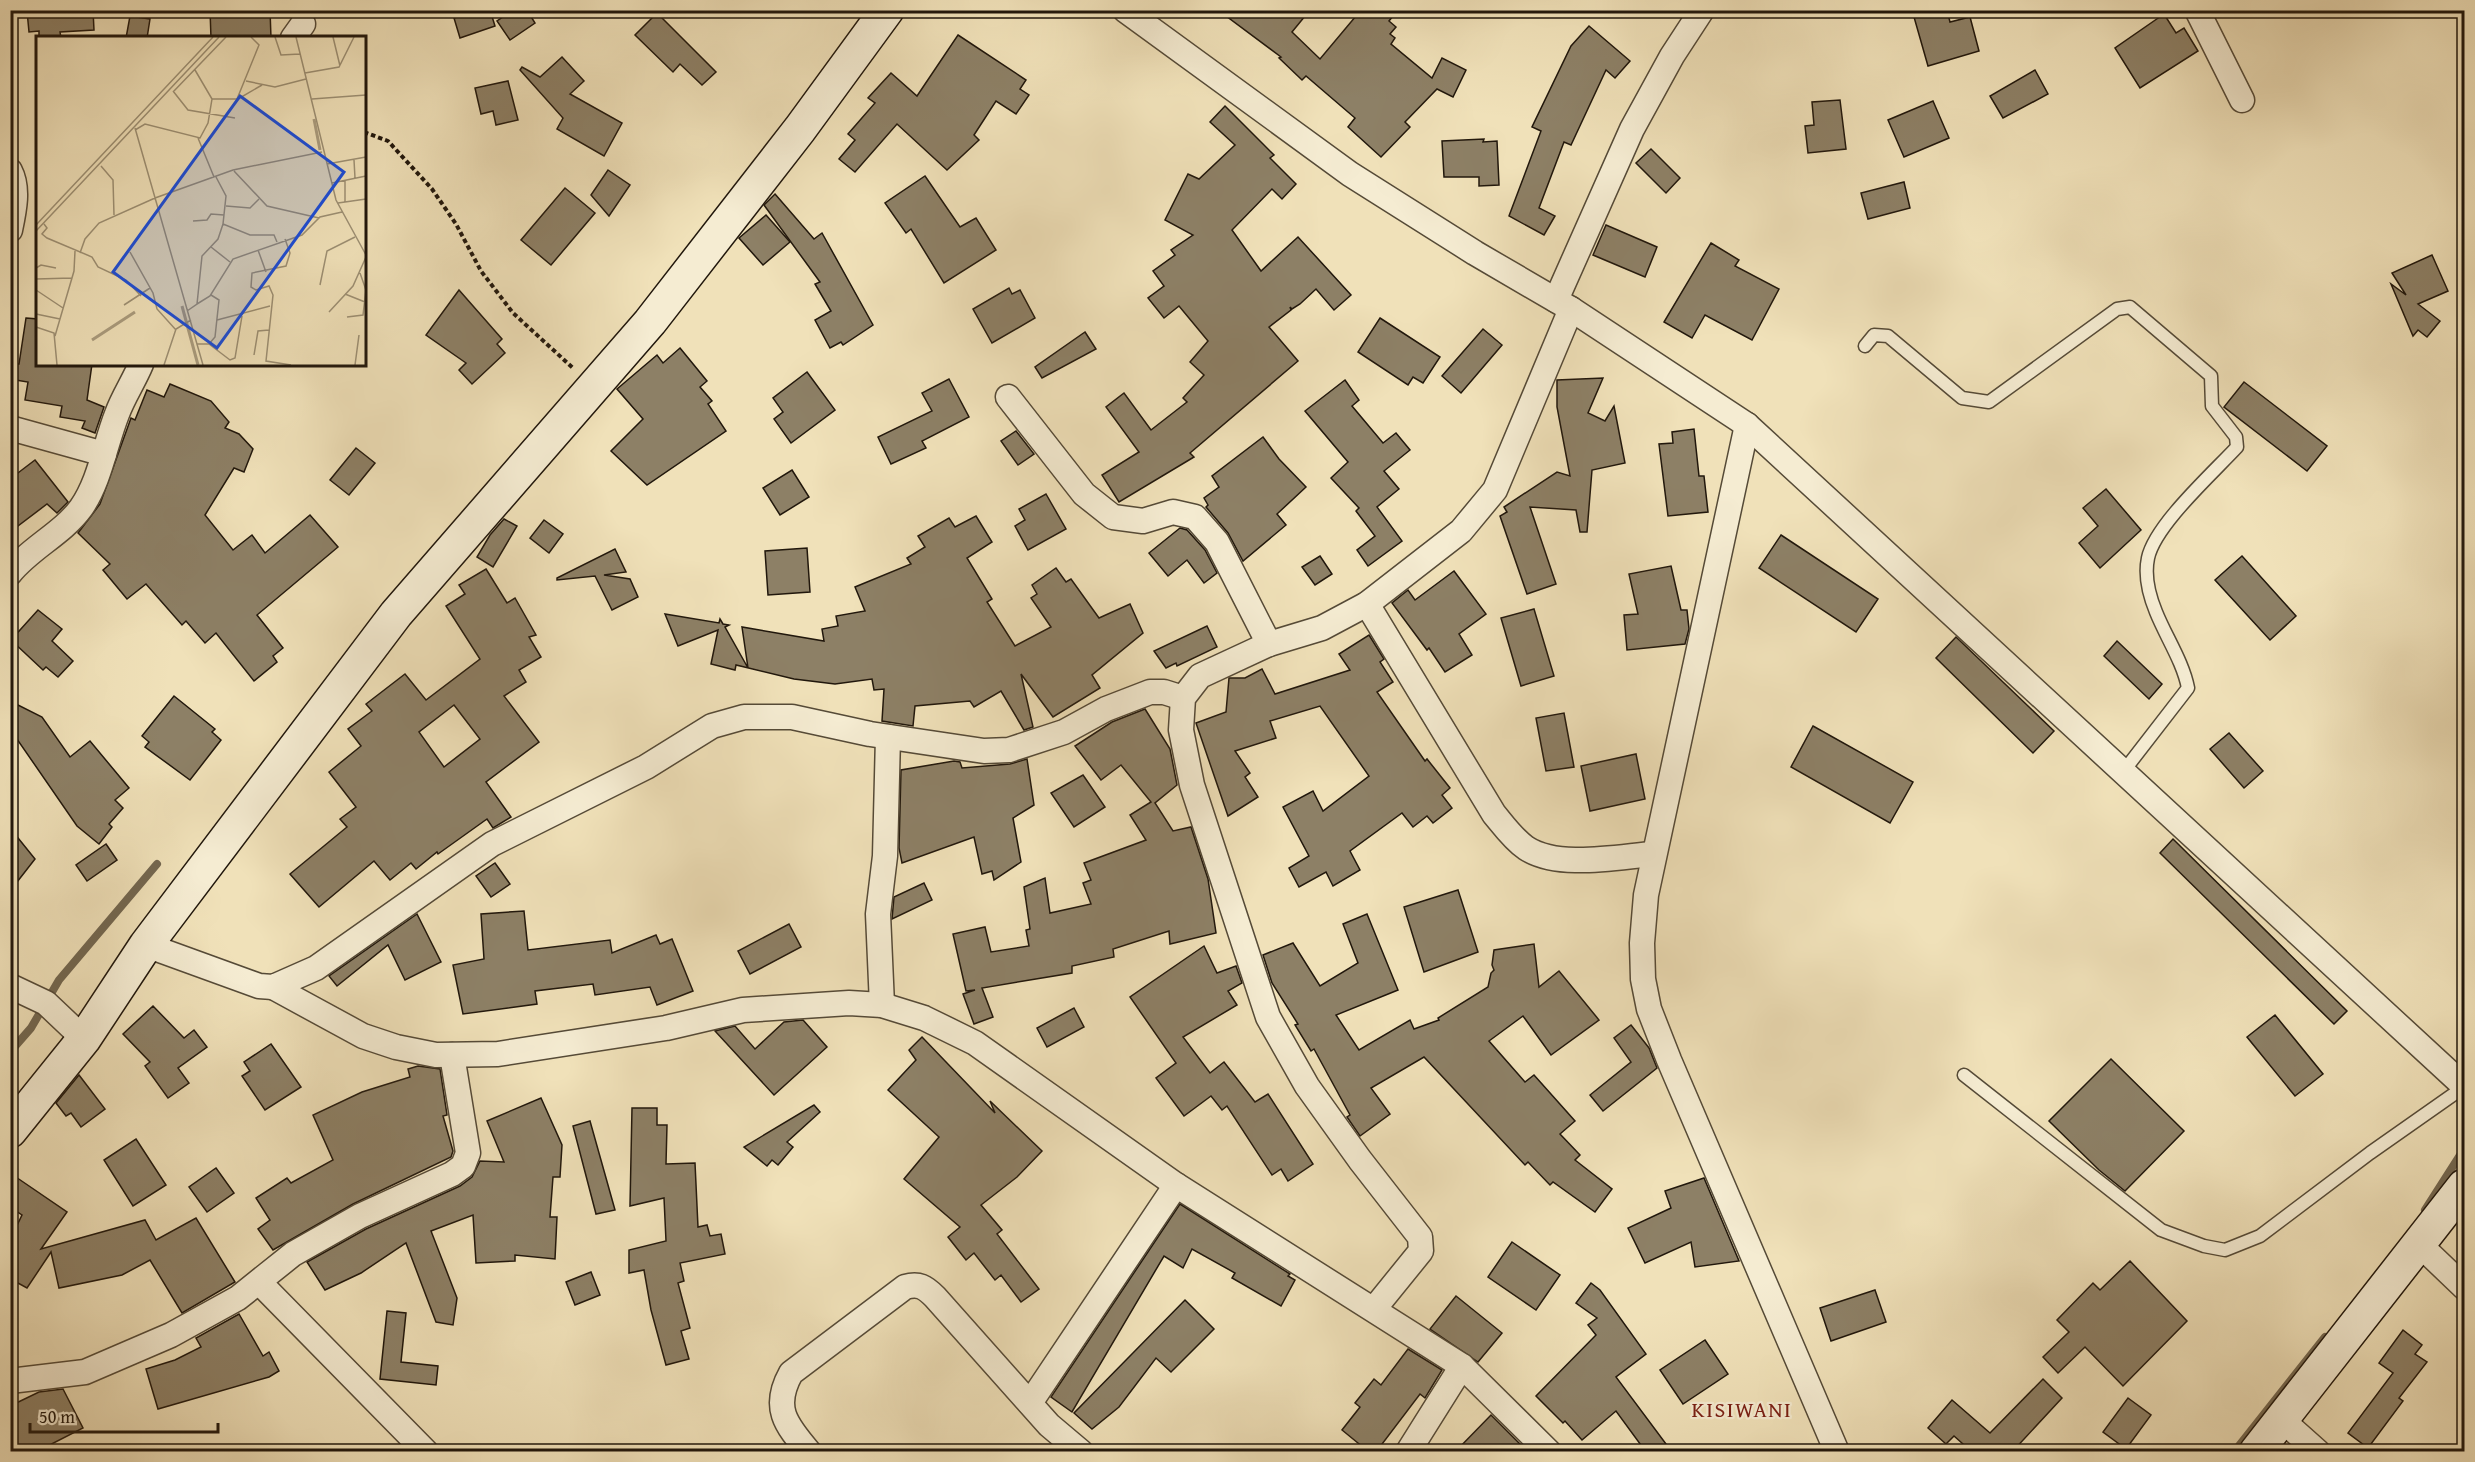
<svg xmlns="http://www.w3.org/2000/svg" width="2475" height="1462" font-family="'Gentium Book Plus',serif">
<rect width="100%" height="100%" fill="#f0e1b9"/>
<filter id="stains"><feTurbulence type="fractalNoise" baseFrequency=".00333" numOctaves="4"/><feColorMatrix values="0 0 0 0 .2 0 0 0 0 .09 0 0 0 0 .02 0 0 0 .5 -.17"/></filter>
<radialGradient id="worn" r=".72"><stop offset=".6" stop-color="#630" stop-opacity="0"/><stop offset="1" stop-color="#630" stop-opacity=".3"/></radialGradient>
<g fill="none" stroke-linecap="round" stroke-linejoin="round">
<g stroke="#736750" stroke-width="8">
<path d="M10,1052L31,1028L59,980L157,864"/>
<path d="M2425,1210L2464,1149"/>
<path d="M2234,1452L2325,1337"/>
</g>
</g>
<g fill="#8d8066" stroke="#21170c" stroke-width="1.5" fill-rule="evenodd">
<path d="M93,10L94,30L60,32L61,38H39V31L29,32L27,11Z"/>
<path d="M210,10H270L271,38H211Z"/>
<path d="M481,10H490L495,26L460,38L454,18Z"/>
<path d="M513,10H527L535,23L510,40L497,21Z"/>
<path d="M1218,10H1310L1292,32L1320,59L1361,10H1398L1389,21L1396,27L1390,34L1395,38L1391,44L1432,78L1442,58L1466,70L1453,97L1437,89L1405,122L1410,127L1381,157L1348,127L1355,118L1306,76L1302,80L1279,58L1281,57Z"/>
<path d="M1912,10H1947L1950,22L1970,17L1979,51L1928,66Z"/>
<path d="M657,13L716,72L702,85L680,64L673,72L635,35Z"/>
<path d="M2164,14L2176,33L2184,28L2198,51L2140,88L2115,48Z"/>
<path d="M130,16L150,19L147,38H126Z"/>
<path d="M1589,26L1630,61L1615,78L1606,70L1571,145L1564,142L1539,208L1555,216L1544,235L1509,216L1541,131L1532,127L1571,46Z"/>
<path d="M958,35L1026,80L1020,89L1029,95L1016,114L996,101L974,135L979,140L947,170L897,124L855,172L839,159L855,140L848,134L875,103L868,98L891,73L917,96Z"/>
<path d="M562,57L584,81L570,94L622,123L604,156L557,129L563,118L520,70L522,67L540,77Z"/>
<path d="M2035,70L2048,94L2003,118L1990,96Z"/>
<path d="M508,81L518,120L496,125L493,111L481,114L475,88Z"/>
<path d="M1840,100L1846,149L1808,153L1805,126L1814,125L1812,102Z"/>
<path d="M1933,101L1949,138L1904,157L1888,120Z"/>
<path d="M1225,106L1274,155L1270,158L1296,184L1282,199L1272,189L1232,230L1261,271L1298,237L1351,295L1334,310L1316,289L1300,304L1292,309L1290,307L1291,310L1269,327L1298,361L1190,453L1194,457L1119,502L1102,475L1139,452L1106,407L1124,393L1151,430L1187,402L1183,398L1204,375L1190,362L1208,341L1179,306L1164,318L1148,298L1164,286L1153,271L1175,255L1171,250L1193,235L1165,220L1188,174L1199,179L1235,145L1210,122Z"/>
<path d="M1484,139L1483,142L1497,141L1499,185L1479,186V177H1444L1442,141Z"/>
<path d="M1651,149L1680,178L1666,193L1636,163Z"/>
<path d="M608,170L630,185L609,216L591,195Z"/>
<path d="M925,176L960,227L976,218L996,250L944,283L911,229L906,233L885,203Z"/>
<path d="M1904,182L1910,208L1868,219L1861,193Z"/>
<path d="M565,188L595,213L551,265L521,240Z"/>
<path d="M775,194L814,239L822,233L873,325L843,345L841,342L830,348L815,320L831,311L815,284L820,282L764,205Z"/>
<path d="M766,215L790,242L763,265L739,238Z"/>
<path d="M1606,225L1657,247L1645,277L1593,255Z"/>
<path d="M1711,243L1739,260L1735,266L1779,289L1752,340L1705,315L1692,338L1664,322Z"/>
<path d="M2432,255L2448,291L2418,304L2440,321L2427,337L2418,330L2413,336L2391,284L2406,295L2392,273Z"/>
<path d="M1009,288L1012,294L1020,290L1035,318L992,343L973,309Z"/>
<path d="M459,290L502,339L497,344L505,353L472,384L459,370L466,363L426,335Z"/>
<path d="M26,318L38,319V364H92L87,400L104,407L95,433L82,428L85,421L60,417L62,406L25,400L28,382L10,379V364H19Z"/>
<path d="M1380,318L1440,357L1423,383L1413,377L1408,385L1358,352Z"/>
<path d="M1483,329L1502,345L1461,393L1442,376Z"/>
<path d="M1085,332L1096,349L1042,378L1035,367Z"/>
<path d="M680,348L707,381L700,387L712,401L708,404L726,431L647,485L611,451L643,419L617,389L657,355L663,363Z"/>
<path d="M807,372L835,410L791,443L774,419L783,412L773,398Z"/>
<path d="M1603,378L1588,413L1605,421L1614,406L1625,463L1592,470L1587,532H1580L1576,510L1530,507L1556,584L1527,594L1500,516L1507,512L1504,507L1557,472L1570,476L1557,407V380Z"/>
<path d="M949,379L969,417L922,441L926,448L891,464L878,437L932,411L922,393Z"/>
<path d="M1345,380L1359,400L1352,406L1383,443L1396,433L1410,450L1384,471L1399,489L1377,507L1402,541L1368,566L1357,550L1375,536L1356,511L1359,508L1331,478L1348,462L1305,411Z"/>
<path d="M2244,382L2327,446L2307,471L2224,407Z"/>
<path d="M170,384L211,401L229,422L225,428L239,434L253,449L244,472L234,468L205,515L233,550L252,535L265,553L310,515L338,547L257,615L283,648L273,656L277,662L254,681L216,633L205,643L186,621L182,625L146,584L127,599L103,570L110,564L78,533L100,504L131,418L135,420L147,390L164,397Z"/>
<path d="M1694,429L1699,476H1704L1708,512L1668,516L1659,444L1673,443L1672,432Z"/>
<path d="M1016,431L1034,454L1018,465L1001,441Z"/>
<path d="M1263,437L1279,459L1306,487L1277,514L1286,525L1243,561L1228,533L1206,507L1208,505L1204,498L1219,487L1212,476Z"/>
<path d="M356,448L375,463L349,495L330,480Z"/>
<path d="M35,460L68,502L57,513L47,504L10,532V479Z"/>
<path d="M792,470L809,497L780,515L763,488Z"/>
<path d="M2106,489L2141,530L2100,568L2079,543L2098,526L2083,508Z"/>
<path d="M1046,494L1066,529L1028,550L1015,526L1025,520L1019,509Z"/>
<path d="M976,516L992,542L967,558L992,599L987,602L1015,646L1051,627L1031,598L1037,594L1032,585L1056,568L1066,582L1071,579L1099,618L1130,604L1143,633L1092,675L1100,688L1053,717L1021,674L1033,727L1024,730L1001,691L974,707L970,701L915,706L913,726L882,721L884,689L874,690L872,679L835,684L794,679L736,665L735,670L711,664L718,630L678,646L665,614L719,623L720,619L723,624L729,625L725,627L748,668L742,627L824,641L822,629L838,626L836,616L865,611L855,587L911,564L907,558L925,547L918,536L949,518L955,527Z"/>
<path d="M504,519L517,526L493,567L477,557L490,535Z"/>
<path d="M544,520L563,534L549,553L530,538Z"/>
<path d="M1180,528L1187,530L1205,550L1217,573L1204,583L1187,560L1168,576L1149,553Z"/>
<path d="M1781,535L1878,599L1856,632L1759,568Z"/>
<path d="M807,548L810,592L768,595L765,551Z"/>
<path d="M615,549L626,572L604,575L630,579L638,597L612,610L595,576L557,580V578Z"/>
<path d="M1320,556L1332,574L1315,585L1302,567Z"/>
<path d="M2242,556L2296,616L2270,640L2215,580Z"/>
<path d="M1671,566L1681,610H1687L1689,629L1685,644L1627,650L1624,615L1638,614L1629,574Z"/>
<path d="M486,569L507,603L515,598L536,635L529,637L541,657L519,670L526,682L504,696L539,742L486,782L511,817L493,828L487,819L438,854L437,852L416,869L411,863L390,880L374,861L319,907L290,874L347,827L340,819L356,807L329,772L361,746L348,729L372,711L366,704L405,674L426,700L480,659L446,606L465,594L459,585ZM454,705L480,739L444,767L419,732Z"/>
<path d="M1454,571L1486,614L1459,634L1472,655L1445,672L1429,648L1427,650L1392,603L1408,590L1415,600Z"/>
<path d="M1534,609L1554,676L1521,686L1501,618Z"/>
<path d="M38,610L62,629L52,641L73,661L58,677L46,667L43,670L11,640Z"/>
<path d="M1207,626L1217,647L1177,666L1176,663L1166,668L1154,651Z"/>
<path d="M1369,635L1384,659L1380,662L1393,682L1377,692L1425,761L1427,759L1450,788L1442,795L1452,808L1433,823L1427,816L1413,827L1402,813L1350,851L1360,870L1333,886L1326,872L1299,887L1289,868L1309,856L1283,807L1313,791L1323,811L1369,776L1320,706L1270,721L1276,738L1235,751L1250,773L1245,777L1258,797L1228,816L1196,723L1226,712L1229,678H1245L1262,669L1275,694L1350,670L1339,654Z"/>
<path d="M1956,637L2054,731L2033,753L1936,658Z"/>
<path d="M2117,641L2162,684L2149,699L2104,656Z"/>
<path d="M174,696L215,729L212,732L221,740L190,780L145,747L149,742L142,736Z"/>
<path d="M10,701L42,717L70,757L90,741L129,788L115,800L123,808L109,824L112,827L99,844L77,826L17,739L10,736Z"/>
<path d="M1145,709L1170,749L1177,785L1155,803L1173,831L1191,827L1208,879L1216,933L1170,944L1169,931L1113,949L1114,957L1072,966V973L982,988L993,1017L974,1024L963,994L975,990L966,991L953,934L985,927L991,952L1029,946L1026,930L1030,929L1024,887L1045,878L1050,913L1091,904L1083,883L1091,880L1084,863L1146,840L1130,815L1151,802L1121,765L1101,780L1075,746L1112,722Z"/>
<path d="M1564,713L1574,767L1546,771L1536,718Z"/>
<path d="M1813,726L1913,782L1890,823L1791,767Z"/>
<path d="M2229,733L2263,771L2244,788L2210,749Z"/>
<path d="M1636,754L1645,799L1590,811L1581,766Z"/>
<path d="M1027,759L1034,805L1013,818L1021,862L994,880L992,871L982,874L974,837L902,863L899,848L901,770L954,761L960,762L962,768L1010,764Z"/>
<path d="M1083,775L1105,807L1074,827L1051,793Z"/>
<path d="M10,828L35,859L10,891Z"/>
<path d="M2173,839L2347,1011L2334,1024L2160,853Z"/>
<path d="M106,844L117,860L87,881L76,865Z"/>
<path d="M495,863L510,884L491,897L476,876Z"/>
<path d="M924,883L932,900L892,919L894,897Z"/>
<path d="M1458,890L1478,952L1424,972L1404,907Z"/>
<path d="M524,911L528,950L610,940L612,953L656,935L660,944L672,939L693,991L657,1005L650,987L595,995L593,984L535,991L537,1004L463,1014L453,965L484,959L481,914Z"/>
<path d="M417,914L441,962L405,980L388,945L337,986L329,976Z"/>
<path d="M1367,914L1398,990L1336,1015L1359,1050L1410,1020L1414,1029L1439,1020L1438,1018L1488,987L1491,973L1494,970L1492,965L1494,950L1534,944L1539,987L1559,971L1599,1020L1551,1055L1523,1016L1489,1041L1525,1082L1534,1075L1575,1121L1560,1134L1580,1155L1575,1160L1612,1189L1595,1212L1553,1182L1550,1185L1528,1162L1525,1165L1424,1057L1371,1088L1390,1114L1360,1136L1347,1117L1350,1115L1314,1049L1311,1051L1295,1025L1298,1024L1272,983L1263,955L1293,943L1320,986L1358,963L1343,924Z"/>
<path d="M789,924L801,947L750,974L738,951Z"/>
<path d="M1204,946L1217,973L1236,966L1242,983L1228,991L1237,1005L1183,1037L1210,1073L1224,1062L1255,1102L1268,1094L1313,1164L1288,1181L1281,1169L1272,1175L1227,1106L1222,1110L1211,1096L1184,1116L1156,1078L1176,1063L1130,997Z"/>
<path d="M153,1006L184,1038L194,1030L207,1047L178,1068L189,1083L168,1098L145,1066L150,1062L123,1034Z"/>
<path d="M1074,1008L1084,1027L1047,1047L1037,1028Z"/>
<path d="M2275,1015L2323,1074L2295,1096L2247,1037Z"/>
<path d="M803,1020L827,1047L774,1095L715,1031L735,1026L755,1049L784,1022Z"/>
<path d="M1631,1025L1649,1048L1657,1068L1603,1111L1590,1095L1631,1062L1614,1038Z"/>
<path d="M922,1037L995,1113L990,1101L1042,1151L1017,1177L981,1205L1002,1230L997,1234L1039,1289L1021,1302L1001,1275L995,1280L974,1253L966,1260L948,1237L960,1227L904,1179L939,1137L888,1090L916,1060L909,1050Z"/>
<path d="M271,1044L301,1087L265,1110L242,1076L250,1071L244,1062Z"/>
<path d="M2111,1059L2184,1131L2125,1191L2099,1170L2049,1121Z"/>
<path d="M418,1066L440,1069L447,1115L443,1116L453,1151L451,1157L353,1204L273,1250L258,1229L270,1220L256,1198L287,1178L291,1183L333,1160L313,1115L362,1092L410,1077L408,1069Z"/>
<path d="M79,1075L105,1109L81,1127L71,1113L66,1116L56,1103Z"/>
<path d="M541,1098L562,1145L560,1177H553L550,1217H557L555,1259L515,1255V1261L476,1263L473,1215L431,1231L457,1298L453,1325L436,1322L406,1243L361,1273L325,1290L307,1262L366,1229L460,1186L472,1177L480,1161L504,1162L487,1121Z"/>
<path d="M814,1105L820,1112L787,1142L793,1147L778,1165L772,1160L767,1166L744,1147Z"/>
<path d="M632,1108H657V1125H667L666,1164L695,1163L698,1227L707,1225L710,1236L721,1234L725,1254L680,1263L684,1281L678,1283L690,1328L681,1331L689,1359L666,1365L651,1310L644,1270L629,1273V1250L666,1241L664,1198L630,1206Z"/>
<path d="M590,1121L615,1210L596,1214L573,1126Z"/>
<path d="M136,1139L166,1185L133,1206L104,1160Z"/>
<path d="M216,1168L234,1193L207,1212L189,1187Z"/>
<path d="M10,1173L67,1212L41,1249L145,1220L156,1240L196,1218L235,1282L182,1313L150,1260L122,1275L59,1288L51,1252L27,1288L18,1283L10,1295V1240L22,1215L10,1207Z"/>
<path d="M1704,1178L1739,1261L1695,1267L1691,1242L1645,1263L1628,1228L1671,1208L1665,1191Z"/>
<path d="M1180,1204L1290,1274L1288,1276L1295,1280L1281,1306L1232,1278L1235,1273L1192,1249L1183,1268L1164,1256L1072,1412L1051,1397Z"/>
<path d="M1512,1242L1560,1275L1536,1310L1488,1277Z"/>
<path d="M2130,1261L2187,1321L2123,1386L2085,1347L2058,1373L2043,1357L2069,1332L2057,1320L2093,1283L2100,1290Z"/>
<path d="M591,1272L600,1295L575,1305L566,1282Z"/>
<path d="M1591,1283L1600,1290L1646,1354L1616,1377L1672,1452H1646L1616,1411L1582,1440L1565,1421L1563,1423L1536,1396L1596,1335L1588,1325L1597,1318L1576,1303Z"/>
<path d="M1875,1290L1886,1322L1831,1341L1820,1308Z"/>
<path d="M1456,1296L1502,1333L1478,1362L1430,1329Z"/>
<path d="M1185,1300L1214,1329L1171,1372L1156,1358L1119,1407L1092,1429L1074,1413Z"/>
<path d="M387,1311L406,1313L401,1362L438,1366L436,1385L380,1379Z"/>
<path d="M239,1314L263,1356L269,1352L279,1371L269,1377L158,1409L146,1369L175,1360L201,1347L196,1338Z"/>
<path d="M2403,1330L2422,1345L2415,1354L2427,1362L2399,1398L2403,1401L2368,1448L2348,1433L2393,1373L2379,1363Z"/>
<path d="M1705,1340L1728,1374L1683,1404L1660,1370Z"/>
<path d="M1408,1349L1442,1370L1425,1398L1420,1394L1376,1452H1369L1342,1430L1360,1407L1355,1403L1374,1379L1381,1385Z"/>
<path d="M2043,1379L2062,1398L2012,1452H1972L1954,1436L1946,1444L1928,1428L1952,1400L1990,1433Z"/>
<path d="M63,1389L83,1428L36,1452H10V1406L39,1392Z"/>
<path d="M2128,1398L2151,1415L2126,1449L2103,1432Z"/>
<path d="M1491,1415L1528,1452H1455Z"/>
</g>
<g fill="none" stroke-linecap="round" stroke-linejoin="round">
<g stroke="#554a37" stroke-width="15">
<g id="lane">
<path d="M1865,346L1874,335L1888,336L1962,398L1989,402L2117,309L2130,307L2211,376L2212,406L2236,437L2237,447C2213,473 2155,525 2148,558C2144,577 2149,595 2156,612C2166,637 2183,662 2188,688L2123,772"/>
<path d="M1964,1075L2161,1230L2204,1246L2225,1250L2260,1236L2370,1153L2464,1087"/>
</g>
</g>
<g stroke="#554a37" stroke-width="27">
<g id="street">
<path d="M1125,10L1350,174L1475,253L1571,309L1747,425L2464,1086"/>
<path d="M2197,10L2242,100"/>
<path d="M293,38L303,24"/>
<path d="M10,171C19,188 14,211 10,230"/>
<path d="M1556,300L1632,129L1672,56L1702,10"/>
<path d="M1008,397L1084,494L1113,517L1143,521L1173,512L1195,517L1217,542L1269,644"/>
<path d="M1747,425L1646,895L1642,943L1643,979L1649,1009L1669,1060L1837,1452"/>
<path d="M10,428L104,454"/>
<path d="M10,573C30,548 62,534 81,508C100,481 105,444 117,414C123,397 134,381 141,364"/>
<path d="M1367,604L1494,814C1504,826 1513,839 1526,848C1558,869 1616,857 1653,854"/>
<path d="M146,945L259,986L273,987L316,968L492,844L646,767L712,726L744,717H792L870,734L984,751L1009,750L1064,732L1106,709L1150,692H1164L1183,698"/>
<path d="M10,986L46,1003L84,1039"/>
<path d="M273,987L363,1036L396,1047L436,1055L498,1054L666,1028L743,1010L849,1003L882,1005L924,1018L975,1043L1176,1185L1462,1366L1549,1452"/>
<path d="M882,1005L878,914L885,856L888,737"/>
<path d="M2419,1244L2464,1287"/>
<path d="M259,1282L426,1452"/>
<path d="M1374,1309L1421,1251L1420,1237L1360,1160L1307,1086L1268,1017L1192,785L1181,730L1183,698L1200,676L1269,644L1322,628L1367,604L1461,531L1495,490L1571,309"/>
<path d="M10,1381L85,1372L171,1335L238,1298L293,1254L360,1216L452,1174L463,1166L468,1153L452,1055"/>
<path d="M1030,1403L1176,1185"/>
<path d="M2281,1419L2318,1452"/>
<path d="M809,1452C785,1424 772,1407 791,1373L905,1287C919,1283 925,1287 935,1297L1049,1425L1081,1452"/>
<path d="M1408,1452L1462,1366"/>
</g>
</g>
<g stroke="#21170c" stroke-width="36">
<g id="secondary">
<path d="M10,1131L84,1039L146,945L396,614L650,322L800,129L887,10"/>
<path d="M2256,1452L2464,1186"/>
</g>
</g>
<path stroke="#21170c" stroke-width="4" stroke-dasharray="4.5 3" stroke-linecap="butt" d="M364,132L388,141L432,189L456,224L481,271L513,313L574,369"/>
<use href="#lane" stroke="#f5ecd2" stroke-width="12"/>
<use href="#street" stroke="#f5ecd2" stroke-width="24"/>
<use href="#secondary" stroke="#f5ecd2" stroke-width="33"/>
</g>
<g text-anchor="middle" stroke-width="4.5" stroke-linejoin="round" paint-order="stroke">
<g font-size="22" letter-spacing="1.5" fill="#7a1f14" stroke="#f5ecd2">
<text x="1742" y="1417">KISIWANI</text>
</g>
</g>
<g transform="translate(36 36)">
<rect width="330" height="330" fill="#f0e1b9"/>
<path fill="none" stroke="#aa9c7e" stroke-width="3" d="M278,83L284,114M146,270L162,329M56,304L99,276"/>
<path fill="none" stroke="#9d9074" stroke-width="1.5" d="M239,1L245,19L264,18M260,1L300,164L330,219M297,1L304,30M269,37L303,31L318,1M210,45L239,51L270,43M137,55L152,74L199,82M137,56L190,1M176,63H201L223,9L215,1M202,63L226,49M276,63L330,59M99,92L167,329M99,94L109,88L164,102L172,87L176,63L159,34M162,102L178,141M318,124L319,142M291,128L330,121M65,130L77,144L78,179M198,135L231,170L283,182M180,141L190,160L187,188L214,199H238L241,206M296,147L330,140M309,166V144M302,167L330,163M190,170L214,172L223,163M157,185L171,184L175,178L188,179M8,188L11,192L6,198L11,202L56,221L62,231L90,244L105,260M0,189L177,1M0,195L183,1M249,203L254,217L250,230L216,237L215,251L220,254L233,250L237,259L230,325L255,329M175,211L194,226M222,214L230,236M94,216L117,257L121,273L140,294M44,217L49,203L63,187L119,162L197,134L286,116M0,232L5,229L20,232M0,243L36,242M284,249L291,215L319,201M0,254L27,272M309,258L329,266M161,268L174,260L197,223L266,199L284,181L306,176M88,269L114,252M151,275L161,268L166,220L182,203L187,188M293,276L317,250L330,221M0,278L24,283M311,281L327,279L330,254L324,237M181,284L234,270M0,291L18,297L21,329M19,300L38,235L39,215M161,308H173L179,301L183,264L175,259M173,308L194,324L199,322L206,280M218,319L222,295L233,294M128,329L140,293L155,284M319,329L323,299"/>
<path fill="#1d4ed8" fill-opacity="0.15" stroke="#1d4ed8" stroke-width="3" d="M204,60L308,136L181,312L77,236Z"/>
<rect width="330" height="330" fill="none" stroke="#21170c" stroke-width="3"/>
</g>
<rect width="2475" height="1462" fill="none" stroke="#f0e1b9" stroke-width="36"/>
<rect x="12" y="12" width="2451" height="1438" fill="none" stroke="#21170c" stroke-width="3"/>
<rect x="18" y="18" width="2439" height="1426" fill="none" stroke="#21170c" stroke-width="1.5"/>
<path d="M30 1423v9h188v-9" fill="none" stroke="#21170c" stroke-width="3"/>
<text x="39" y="1423" font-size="18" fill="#21170c" stroke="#f5ecd2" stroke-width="4.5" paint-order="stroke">50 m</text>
<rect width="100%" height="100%" filter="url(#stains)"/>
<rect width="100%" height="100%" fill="url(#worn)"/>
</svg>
